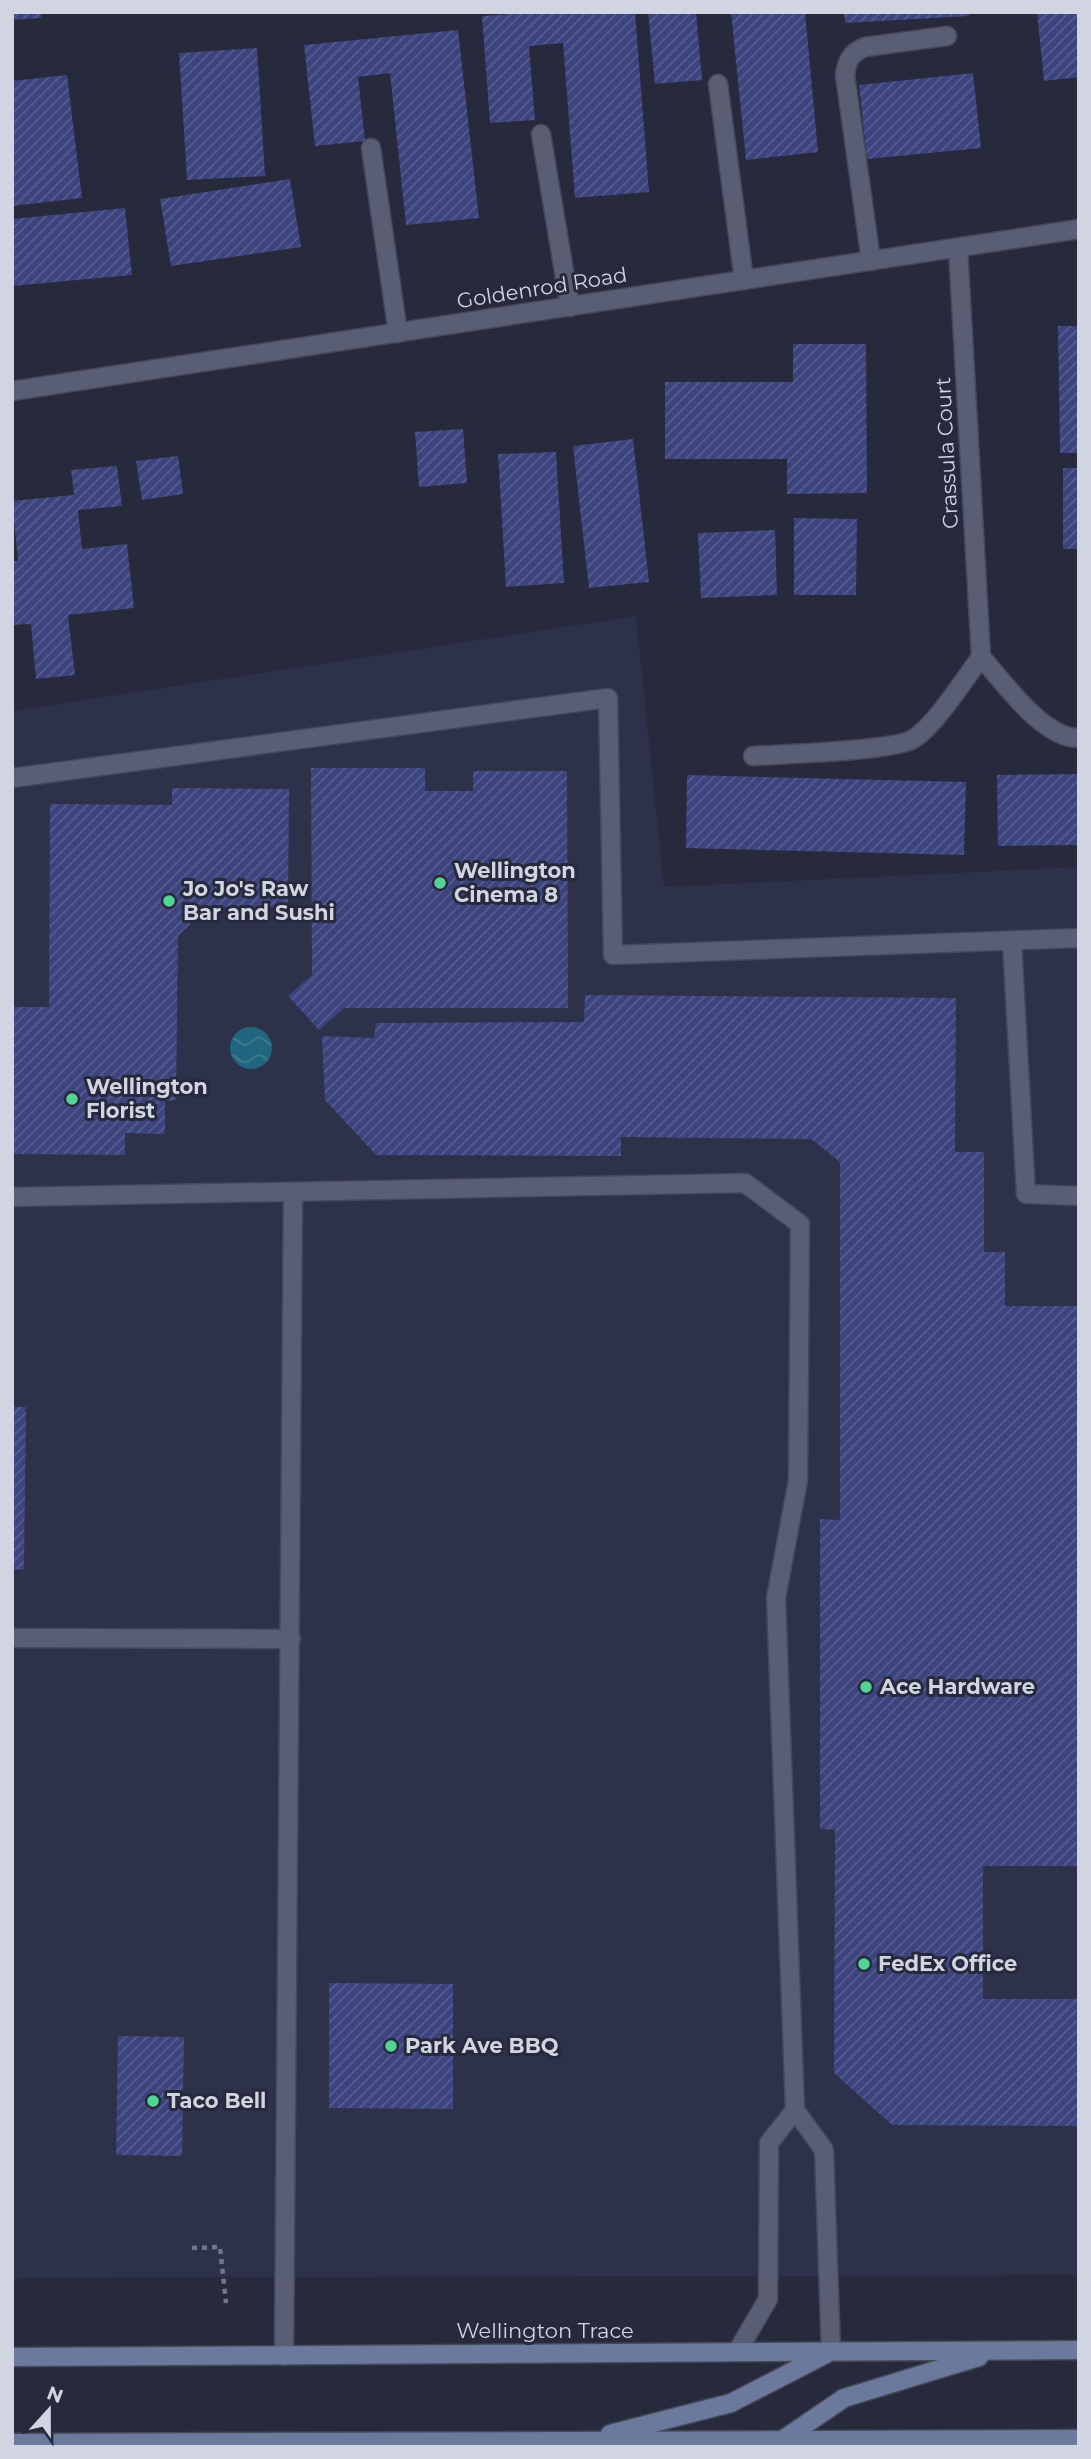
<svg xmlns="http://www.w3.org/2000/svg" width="1091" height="2459" font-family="Montserrat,sans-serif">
<defs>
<pattern id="water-waves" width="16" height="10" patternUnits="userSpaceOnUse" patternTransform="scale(1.75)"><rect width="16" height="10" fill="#20667e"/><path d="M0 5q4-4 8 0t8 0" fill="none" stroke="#3f7b90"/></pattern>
<pattern id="building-hatch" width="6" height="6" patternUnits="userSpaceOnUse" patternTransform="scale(1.75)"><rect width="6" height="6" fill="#3c437d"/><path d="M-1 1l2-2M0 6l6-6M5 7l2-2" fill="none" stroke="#575d8f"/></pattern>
</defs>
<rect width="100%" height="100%" fill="#262a3c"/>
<path fill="#2d324a" d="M636,616L664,887L1079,867V2275L12,2278V711Z"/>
<circle fill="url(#water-waves)" cx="251" cy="1048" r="21"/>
<g fill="url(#building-hatch)">
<path d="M12,12H41V18L12,20Z"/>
<path d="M535,12H635L649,192L575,198L563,43L529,46L535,120L490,123L482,16Z"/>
<path d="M648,12H696L702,80L655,84Z"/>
<path d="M731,12H805L818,152L746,160Z"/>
<path d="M844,12H969V16L845,23Z"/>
<path d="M1037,12H1079V77L1044,81Z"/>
<path d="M458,30L479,218L406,225L390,73L358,77L365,141L315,146L304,45Z"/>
<path d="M257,48L265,176L187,180L179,53Z"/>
<path d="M973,73L981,148L867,159L859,85Z"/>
<path d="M67,75L82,198L12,206V81Z"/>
<path d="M290,179L301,247L171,266L160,199Z"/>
<path d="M125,208L132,275L12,286V219Z"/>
<path d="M1058,326H1079V453H1060Z"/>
<path d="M793,344H866L867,493L787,494V459H665V382H793Z"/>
<path d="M463,429L467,483L419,487L415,432Z"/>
<path d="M633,439L649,582L589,588L573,446Z"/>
<path d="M556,452L564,583L506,587L498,454Z"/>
<path d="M178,456L183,494L142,500L136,461Z"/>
<path d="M117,466L122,506L78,510L82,549L127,544L134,608L68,615L75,675L36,679L31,624L12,625V561H18L12,501L74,495L71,470Z"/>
<rect x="1063" y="468" width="16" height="81"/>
<path d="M794,518L857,519L856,595H794Z"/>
<path d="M775,530L777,595L701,598L698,533Z"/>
<path d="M311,768H425V791H473V771H567L568,1008H344L319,1030L288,996L312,975Z"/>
<path d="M1079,774V845L998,846L997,775Z"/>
<path d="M687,775L966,782L964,855L686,848Z"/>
<path d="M172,788L289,789L288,908L207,907L178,936L176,1100L165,1101V1134L125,1133V1155L12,1154V1007H49L50,804L172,805Z"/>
<path d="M585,995L956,998L955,1152H984V1252H1005V1306H1079V1866H983V1999H1079V2126L892,2125L834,2073L835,1830L820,1829V1519L840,1520V1162L811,1139L621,1137V1156L376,1155L325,1100L322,1036L374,1038L376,1023L584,1022Z"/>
<path d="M12,1407H26L24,1570L12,1569Z"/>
<path d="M329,1983L453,1984V2109L329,2108Z"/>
<path d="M118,2036L184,2037L182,2156L116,2155Z"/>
</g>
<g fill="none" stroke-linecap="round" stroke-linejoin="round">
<g stroke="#454858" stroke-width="21">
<g id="lane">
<path d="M718,84L744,280"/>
<path d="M541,134L570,307"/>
<path d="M371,148L398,333"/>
<path d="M871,261L845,75C847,60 851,53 865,47L947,36"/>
<path d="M753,756C781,754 895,751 913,739C935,726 965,678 981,657C1004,682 1043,739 1079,738"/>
<path d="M12,778L608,698L613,955L1079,938"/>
<path d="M1012,942L1026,1194L1079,1196"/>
<path d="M12,1197L745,1183L800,1224L798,1480L776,1598L795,2110L824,2150L831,2352"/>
<path d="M12,1638L291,1639"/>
<path d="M737,2352L768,2299L769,2143L795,2110"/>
<path d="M284,2356L293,1192"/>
</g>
</g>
<g stroke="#454858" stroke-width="21">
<g id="street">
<path d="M958,248L981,657"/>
<path d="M12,391L1079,229"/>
</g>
</g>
<g stroke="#454858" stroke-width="21">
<g id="secondary">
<path d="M12,2357L1079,2350"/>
<path d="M610,2434L731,2403L826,2354"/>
<path d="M781,2441L844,2398L979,2357"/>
<path d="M12,2443L1079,2439"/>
</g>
</g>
<path stroke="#747787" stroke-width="4.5" stroke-dasharray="5 5" stroke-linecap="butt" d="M192,2248L220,2247L226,2303"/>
<use href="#lane" stroke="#5a5e74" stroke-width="18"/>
<use href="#street" stroke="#5a5e74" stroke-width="18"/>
<use href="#secondary" stroke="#6b799c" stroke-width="18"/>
</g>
<g fill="#53d396" stroke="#262a3c" stroke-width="2.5">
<circle cx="440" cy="883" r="7"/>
<circle cx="169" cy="901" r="7"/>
<circle cx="72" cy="1099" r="7"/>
<circle cx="866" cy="1687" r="7"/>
<circle cx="864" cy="1964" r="7"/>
<circle cx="391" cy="2046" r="7"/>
<circle cx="153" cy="2101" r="7"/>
</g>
<g text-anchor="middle" stroke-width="6" stroke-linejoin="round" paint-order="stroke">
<g font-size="21" fill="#d1d4e1" stroke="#262a3c">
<text transform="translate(542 288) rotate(-9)" y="7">Goldenrod Road</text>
<text transform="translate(947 453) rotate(-93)" y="7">Crassula Court</text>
<text x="545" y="2338">Wellington Trace</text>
</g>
<g font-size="21" font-weight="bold" fill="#d1d4e1" stroke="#262a3c" text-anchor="start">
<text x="454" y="878">Wellington<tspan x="454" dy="24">Cinema 8</tspan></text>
<text x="183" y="896">Jo Jo's Raw<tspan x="183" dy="24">Bar and Sushi</tspan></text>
<text x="86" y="1094">Wellington<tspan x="86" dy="24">Florist</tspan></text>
<text x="880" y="1694">Ace Hardware</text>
<text x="878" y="1971">FedEx Office</text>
<text x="405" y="2053">Park Ave BBQ</text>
<text x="167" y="2108">Taco Bell</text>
</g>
</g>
<rect width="1091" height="2459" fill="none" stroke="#d1d4e1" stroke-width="28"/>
<g transform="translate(49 2410) rotate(21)" stroke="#262a3c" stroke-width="5" paint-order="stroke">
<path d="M0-5L12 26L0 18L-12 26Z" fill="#d1d4e1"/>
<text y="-10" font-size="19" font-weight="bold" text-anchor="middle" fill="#d1d4e1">N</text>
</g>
</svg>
